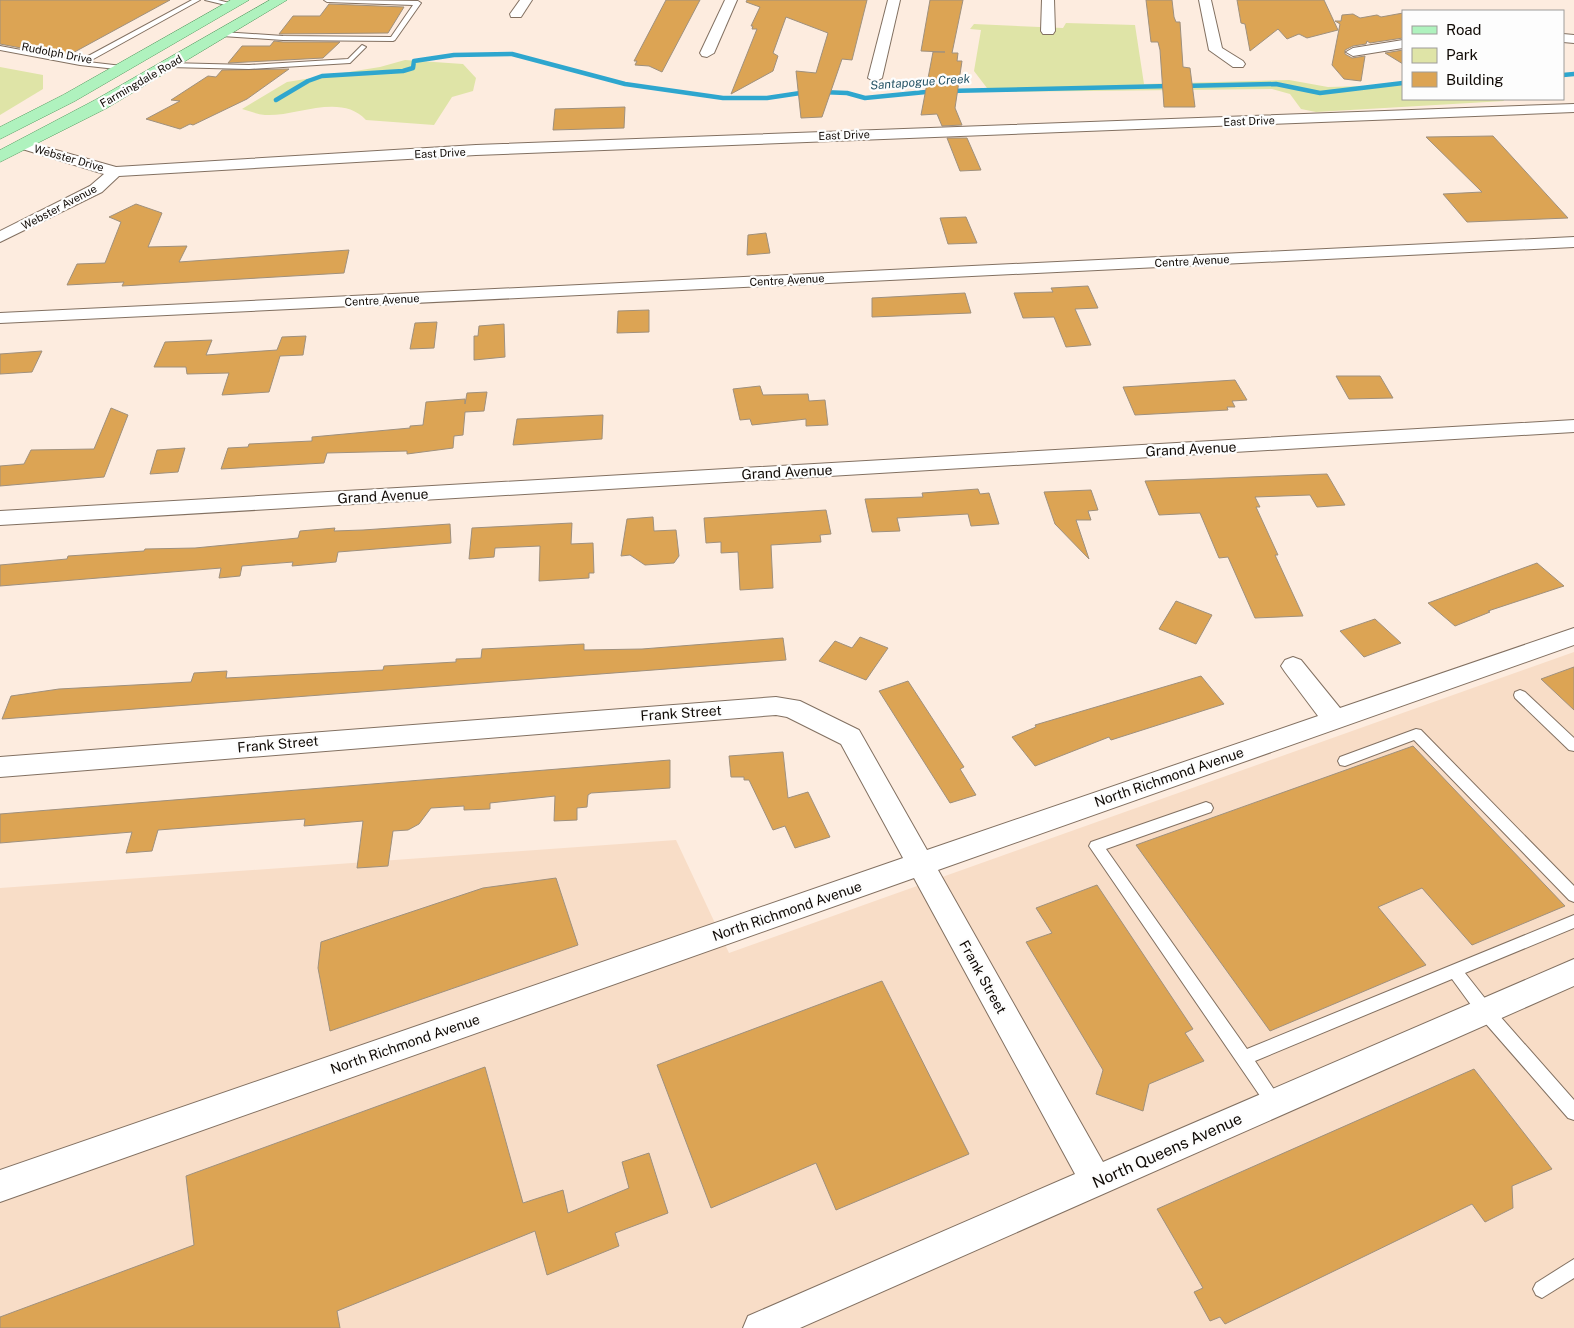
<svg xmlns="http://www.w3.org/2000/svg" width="1574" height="1328" font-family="'Public Sans',sans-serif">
<rect width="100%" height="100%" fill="#fdecdf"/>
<path fill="#f8ddc7" d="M1574,652V1328H0V888L676,840L729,953Z"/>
<g fill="#dfe4a7">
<path d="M1066,23L1135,25L1144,84L1289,80L1328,87L1403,85V99H1503L1504,101L1316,112L1301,109L1290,94L1272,89L990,92L974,71L981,30L970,29L974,24L1063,28Z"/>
<path d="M405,60L463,64L476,78L473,91L452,97L434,125L366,120C341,92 295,117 265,115C257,114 249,111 242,109L287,82L380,67Z"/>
<path d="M0,67L43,75V89L0,115Z"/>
</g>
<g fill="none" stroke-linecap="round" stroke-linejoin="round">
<g stroke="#2ea6ce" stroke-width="4.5">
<path d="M1563,75L1574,74"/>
<path d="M1182,86L1276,84L1320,93L1403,83"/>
<path d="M947,91L1171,86"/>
<path d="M821,92L847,93L865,98L936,91"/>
<path d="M276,100L308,81L322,76L403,71L413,68L414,61L454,55L512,54L625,84L723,98H767L807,92"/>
</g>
</g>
<g fill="#dca454" stroke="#9f907d">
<path d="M0,0H170L69,55L63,56L0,44Z"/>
<path d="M666,0H700L662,72L649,66L635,65L637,61H634Z"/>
<path d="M747,0H867L852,60L842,59L822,117L801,118L796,71L816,73L828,33L786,17L773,53L778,56L773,71L731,94L757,29H752L753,26H751L760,7L746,2Z"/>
<path d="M930,0H963L952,53H958L957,61H962L955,108L962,125L942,126L937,114L921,115L933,52H945L921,51Z"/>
<path d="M1146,0H1172L1174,17L1176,22H1180L1183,67L1190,68L1195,107H1164L1160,50L1158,42H1151Z"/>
<path d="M1237,0H1324L1338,30L1307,38L1299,34L1287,39L1278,29L1250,51L1245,24L1241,23Z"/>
<path d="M329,4L404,7L388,33L279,34L293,16H320Z"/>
<path d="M1403,13V38L1370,43L1367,41L1366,44L1353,46L1345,50V54L1352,58L1365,56L1361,81L1344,79L1332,65L1340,24L1335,21H1341L1342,15L1353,14L1360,18L1377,15L1381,17Z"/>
<path d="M274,41L283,42H340L323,58L228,63L242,46H270Z"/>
<path d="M1403,50V64L1385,53Z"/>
<path d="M289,69L247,99L193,125L190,124L180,129L146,119L180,101L171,100L208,76L216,77L222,70Z"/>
<path d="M625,107L624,128L553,130L555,109Z"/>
<path d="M1493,136L1568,218L1467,222L1443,194L1482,192L1426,137Z"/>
<path d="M947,138H967L981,170L960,171Z"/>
<path d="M136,204L162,213L148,247L187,246L179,262L349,250L344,273L122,286L124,282L67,285L77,264L105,263L121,222L109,217Z"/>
<path d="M966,217L977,243L948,244L940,218Z"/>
<path d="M766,233L770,253L747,255L748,235Z"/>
<path d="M1088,286L1098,308L1075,309L1091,345L1066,347L1054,317L1023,318L1014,293L1053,292L1051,288Z"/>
<path d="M965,293L971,313L872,317V298Z"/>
<path d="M649,310V332L617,333L618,311Z"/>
<path d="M437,322L434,348L410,349L415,323Z"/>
<path d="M504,324L505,357L474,360V336H478L479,326Z"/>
<path d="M306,336L303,355L280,356L269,392L222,395L229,373L187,374L186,367H154L165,342L212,340L206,355L277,350L282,337Z"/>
<path d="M42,351L32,372L0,374V354Z"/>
<path d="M1336,376H1380L1393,398L1349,399Z"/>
<path d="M1235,380L1247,400L1232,401L1235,407H1227L1228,410L1135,415L1123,387Z"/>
<path d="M760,386L763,395L808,394L809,401L825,400L828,425L806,426V419L752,425L750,419L740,420L733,389Z"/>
<path d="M487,392L484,411L465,412L463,435L454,436L453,448L407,454V451L327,453L324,463L221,469L228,448L248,447L249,444L312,441V437L410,428V426L423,425L426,402L465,399V404L467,393Z"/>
<path d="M111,408L128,415L104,477L0,486V466L24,464L31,450L94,449Z"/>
<path d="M603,415L602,439L513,445L517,419Z"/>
<path d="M185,448L178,472L150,474L157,450Z"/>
<path d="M1327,474L1345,505L1317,507L1310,495L1255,497L1260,507H1256L1278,555H1275L1303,616L1255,618L1228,557L1219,558L1200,513L1159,515L1145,481Z"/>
<path d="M978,489L980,494L989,493L999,524L971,526L968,514L897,518L900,531L872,532L865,499L923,497L922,493Z"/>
<path d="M1091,490L1098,510L1088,511L1091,520H1076L1089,559L1055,524L1044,492Z"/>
<path d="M826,510L831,534L820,535L821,542L771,545L773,588L740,590L738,552L721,553V542L706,543L704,518Z"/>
<path d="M653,517L654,531L676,530L679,556L674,563L645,565L630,555L621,556L627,519Z"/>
<path d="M572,523L571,544L593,543L594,573H589V578L539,581L540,546L495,548L494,557L469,559L472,528Z"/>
<path d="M450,524L451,543L338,552L336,562L292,566L293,562L242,566L240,576L219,578L221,568L0,586V565L67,559L68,556L144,551L145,549L195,548L298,538L300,531L335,528L334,531L363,530Z"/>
<path d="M1537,563L1564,586L1488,611L1490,612L1455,626L1428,603Z"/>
<path d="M1176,601L1212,615L1196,644L1159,629Z"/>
<path d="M1375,619L1401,643L1364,657L1340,631Z"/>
<path d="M860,637L888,648L866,680L819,661L835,641L852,648Z"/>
<path d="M783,638L786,660L2,719L11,696L59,689L191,682L194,673L227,671L226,678L383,670L384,666L456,662V659L481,658L482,649L584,644V650L642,649Z"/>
<path d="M1574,667V710L1541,679Z"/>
<path d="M1201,676L1224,704L1111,740L1109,737L1035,766L1012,737L1036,727L1035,725Z"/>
<path d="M908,681L964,767L960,769L976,795L950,803L879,691Z"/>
<path d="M1413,746L1565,906L1472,945L1422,888L1378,907L1426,965L1270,1031L1136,845Z"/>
<path d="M783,752L788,798L808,792L830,837L795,848L785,826L773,830L749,780H744V777H731L729,756Z"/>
<path d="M670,760V788L591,793L588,795L587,807L577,808V820L554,821L555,796L490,803V809L464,810V806L431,808L419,824L408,830L393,831L388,866L357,868L363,821L304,826L305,819L158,830L152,851L126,853L132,832L0,843V814Z"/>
<path d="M556,878L578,945L330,1031L318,968L321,942L483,888Z"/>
<path d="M1097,885L1193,1029L1185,1033L1204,1061L1149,1084L1143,1111L1096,1094L1103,1070L1026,942L1052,933L1036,908Z"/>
<path d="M882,981L969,1154L836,1210L816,1163L711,1208L657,1065Z"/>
<path d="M485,1067L523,1203L563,1190L568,1213L629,1188L622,1162L649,1153L668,1213L615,1233L619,1246L547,1275L535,1231L337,1311L340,1328H0V1317L194,1245L186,1176Z"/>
<path d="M1474,1069L1552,1169L1512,1186L1513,1208L1485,1222L1472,1204L1225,1324L1220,1317L1210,1321L1194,1292L1203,1288L1157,1209Z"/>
</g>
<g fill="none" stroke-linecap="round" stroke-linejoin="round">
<g stroke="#827061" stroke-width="2">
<g id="service">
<path d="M192,0H200L88,62L122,66L126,68L125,70L80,65L0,50V46L79,61Z"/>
<path d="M205,0H218L237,5L234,7Z"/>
<path d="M324,0L418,1L421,3L395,40L393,41L283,40L222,36L219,34L222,32L283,36L391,37L413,5L327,2Z"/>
<path d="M362,45L366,47L350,63L249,69L169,67L165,65L169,63L249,65L348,59Z"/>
<path d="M1520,690L1525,692L1574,738V751L1569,750L1515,698L1514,695L1515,692Z"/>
<path d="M1416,729L1421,730L1574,886V902L1569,900L1414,740L1345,766L1340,765L1338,761L1340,757Z"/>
<path d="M1206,802L1211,804L1213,808L1211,812L1106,849L1247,1049L1574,915V928L1465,973L1491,1006L1574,1100V1120L1568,1118L1479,1016L1452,979L1255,1061L1283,1103L1281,1109L1275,1111L1269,1109L1089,846L1091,842Z"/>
<path d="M1574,1259V1278L1542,1298L1536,1295L1533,1289L1536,1283Z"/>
</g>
</g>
<g stroke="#827061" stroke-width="2">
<g id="minor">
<path d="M520,0H532L521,17H511L510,14Z"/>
<path d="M725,0H737L714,53L707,57L702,56L700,53Z"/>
<path d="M888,0H900L882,78L875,82L868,78Z"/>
<path d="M1042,0H1054L1055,31L1053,34H1043L1041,31Z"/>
<path d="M1199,0H1211L1222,48L1243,61L1245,64L1243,67H1233L1209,50Z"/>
<path d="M1563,34L1574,35V43L1563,42Z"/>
<path d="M1403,40V48L1353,56L1346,52L1353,48Z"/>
<path d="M1574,104V112L476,155L119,176L102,192L0,242V231L90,186L104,174L19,148L17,145L19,142L24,141L116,167L476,145Z"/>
<path d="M1574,237V247L0,323V313Z"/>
<path d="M1574,420V432L0,525V511Z"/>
<path d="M1574,628V645L938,870L1103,1162L1574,959V986L800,1328H743L748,1316L1075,1174L914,878L0,1202V1170L903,858L841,744L787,717L776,715L0,777V757L776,697L800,701L859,730L927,850L1318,716L1285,672L1281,666L1285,660L1293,657L1301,660L1340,708Z"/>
</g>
</g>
<g stroke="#559c61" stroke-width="1">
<g id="primary">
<path d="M231,0H249L75,101L0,139V127L63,95Z"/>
<path d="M270,0H287L107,108L0,162V150L95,100Z"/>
</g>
</g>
<use href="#service" fill="#fff" fill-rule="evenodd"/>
<use href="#minor" fill="#fff" fill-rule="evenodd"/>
<use href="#primary" fill="#aff2be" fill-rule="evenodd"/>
</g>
<g text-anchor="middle" stroke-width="4.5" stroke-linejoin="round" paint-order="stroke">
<g font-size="11" fill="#100a05" stroke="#fdfdfd">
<text transform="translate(57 53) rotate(11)" y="4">Rudolph Drive</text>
<text transform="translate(141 81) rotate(-30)" y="4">Farmingdale Road</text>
<text transform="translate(1249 121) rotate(-2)" y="4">East Drive</text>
<text transform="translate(844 135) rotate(-2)" y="4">East Drive</text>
<text transform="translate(440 153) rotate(-3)" y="4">East Drive</text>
<text transform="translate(69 158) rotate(16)" y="4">Webster Drive</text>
<text transform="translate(59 207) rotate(-28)" y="4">Webster Avenue</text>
<text transform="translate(1192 261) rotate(-3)" y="4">Centre Avenue</text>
<text transform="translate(787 280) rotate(-3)" y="4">Centre Avenue</text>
<text transform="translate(382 300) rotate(-3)" y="4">Centre Avenue</text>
</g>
<g font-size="12" font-style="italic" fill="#275567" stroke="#fdfdfd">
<text transform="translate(920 82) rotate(-4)" y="4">Santapogue Creek</text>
</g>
<g font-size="14" fill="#100a05" stroke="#fdfdfd">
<text transform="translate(1191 449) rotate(-3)" y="5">Grand Avenue</text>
<text transform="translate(787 472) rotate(-3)" y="5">Grand Avenue</text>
<text transform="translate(383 496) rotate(-3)" y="5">Grand Avenue</text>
<text transform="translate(681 713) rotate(-4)" y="5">Frank Street</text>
<text transform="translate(278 744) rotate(-5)" y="5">Frank Street</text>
<text transform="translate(1169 777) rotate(-19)" y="5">North Richmond Avenue</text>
<text transform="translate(787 911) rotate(-19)" y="5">North Richmond Avenue</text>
<text transform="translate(983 977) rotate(61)" y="5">Frank Street</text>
<text transform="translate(405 1044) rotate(-19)" y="5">North Richmond Avenue</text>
</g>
<g font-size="16" fill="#100a05" stroke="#fdfdfd">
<text transform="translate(1167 1150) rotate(-24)" y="6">North Queens Avenue</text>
</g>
</g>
<rect x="1402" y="10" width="162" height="90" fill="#fdfdfd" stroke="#9e9c9a"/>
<rect x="1412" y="26" width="25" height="8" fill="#aff2be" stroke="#9e9c9a"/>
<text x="1446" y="35" font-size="15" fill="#100a05">Road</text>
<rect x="1412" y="48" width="25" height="15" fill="#dfe4a7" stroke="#9e9c9a"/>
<text x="1446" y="60" font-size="15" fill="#100a05">Park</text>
<rect x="1412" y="72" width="25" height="15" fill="#dca454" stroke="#9e9c9a"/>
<text x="1446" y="85" font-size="15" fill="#100a05">Building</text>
</svg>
